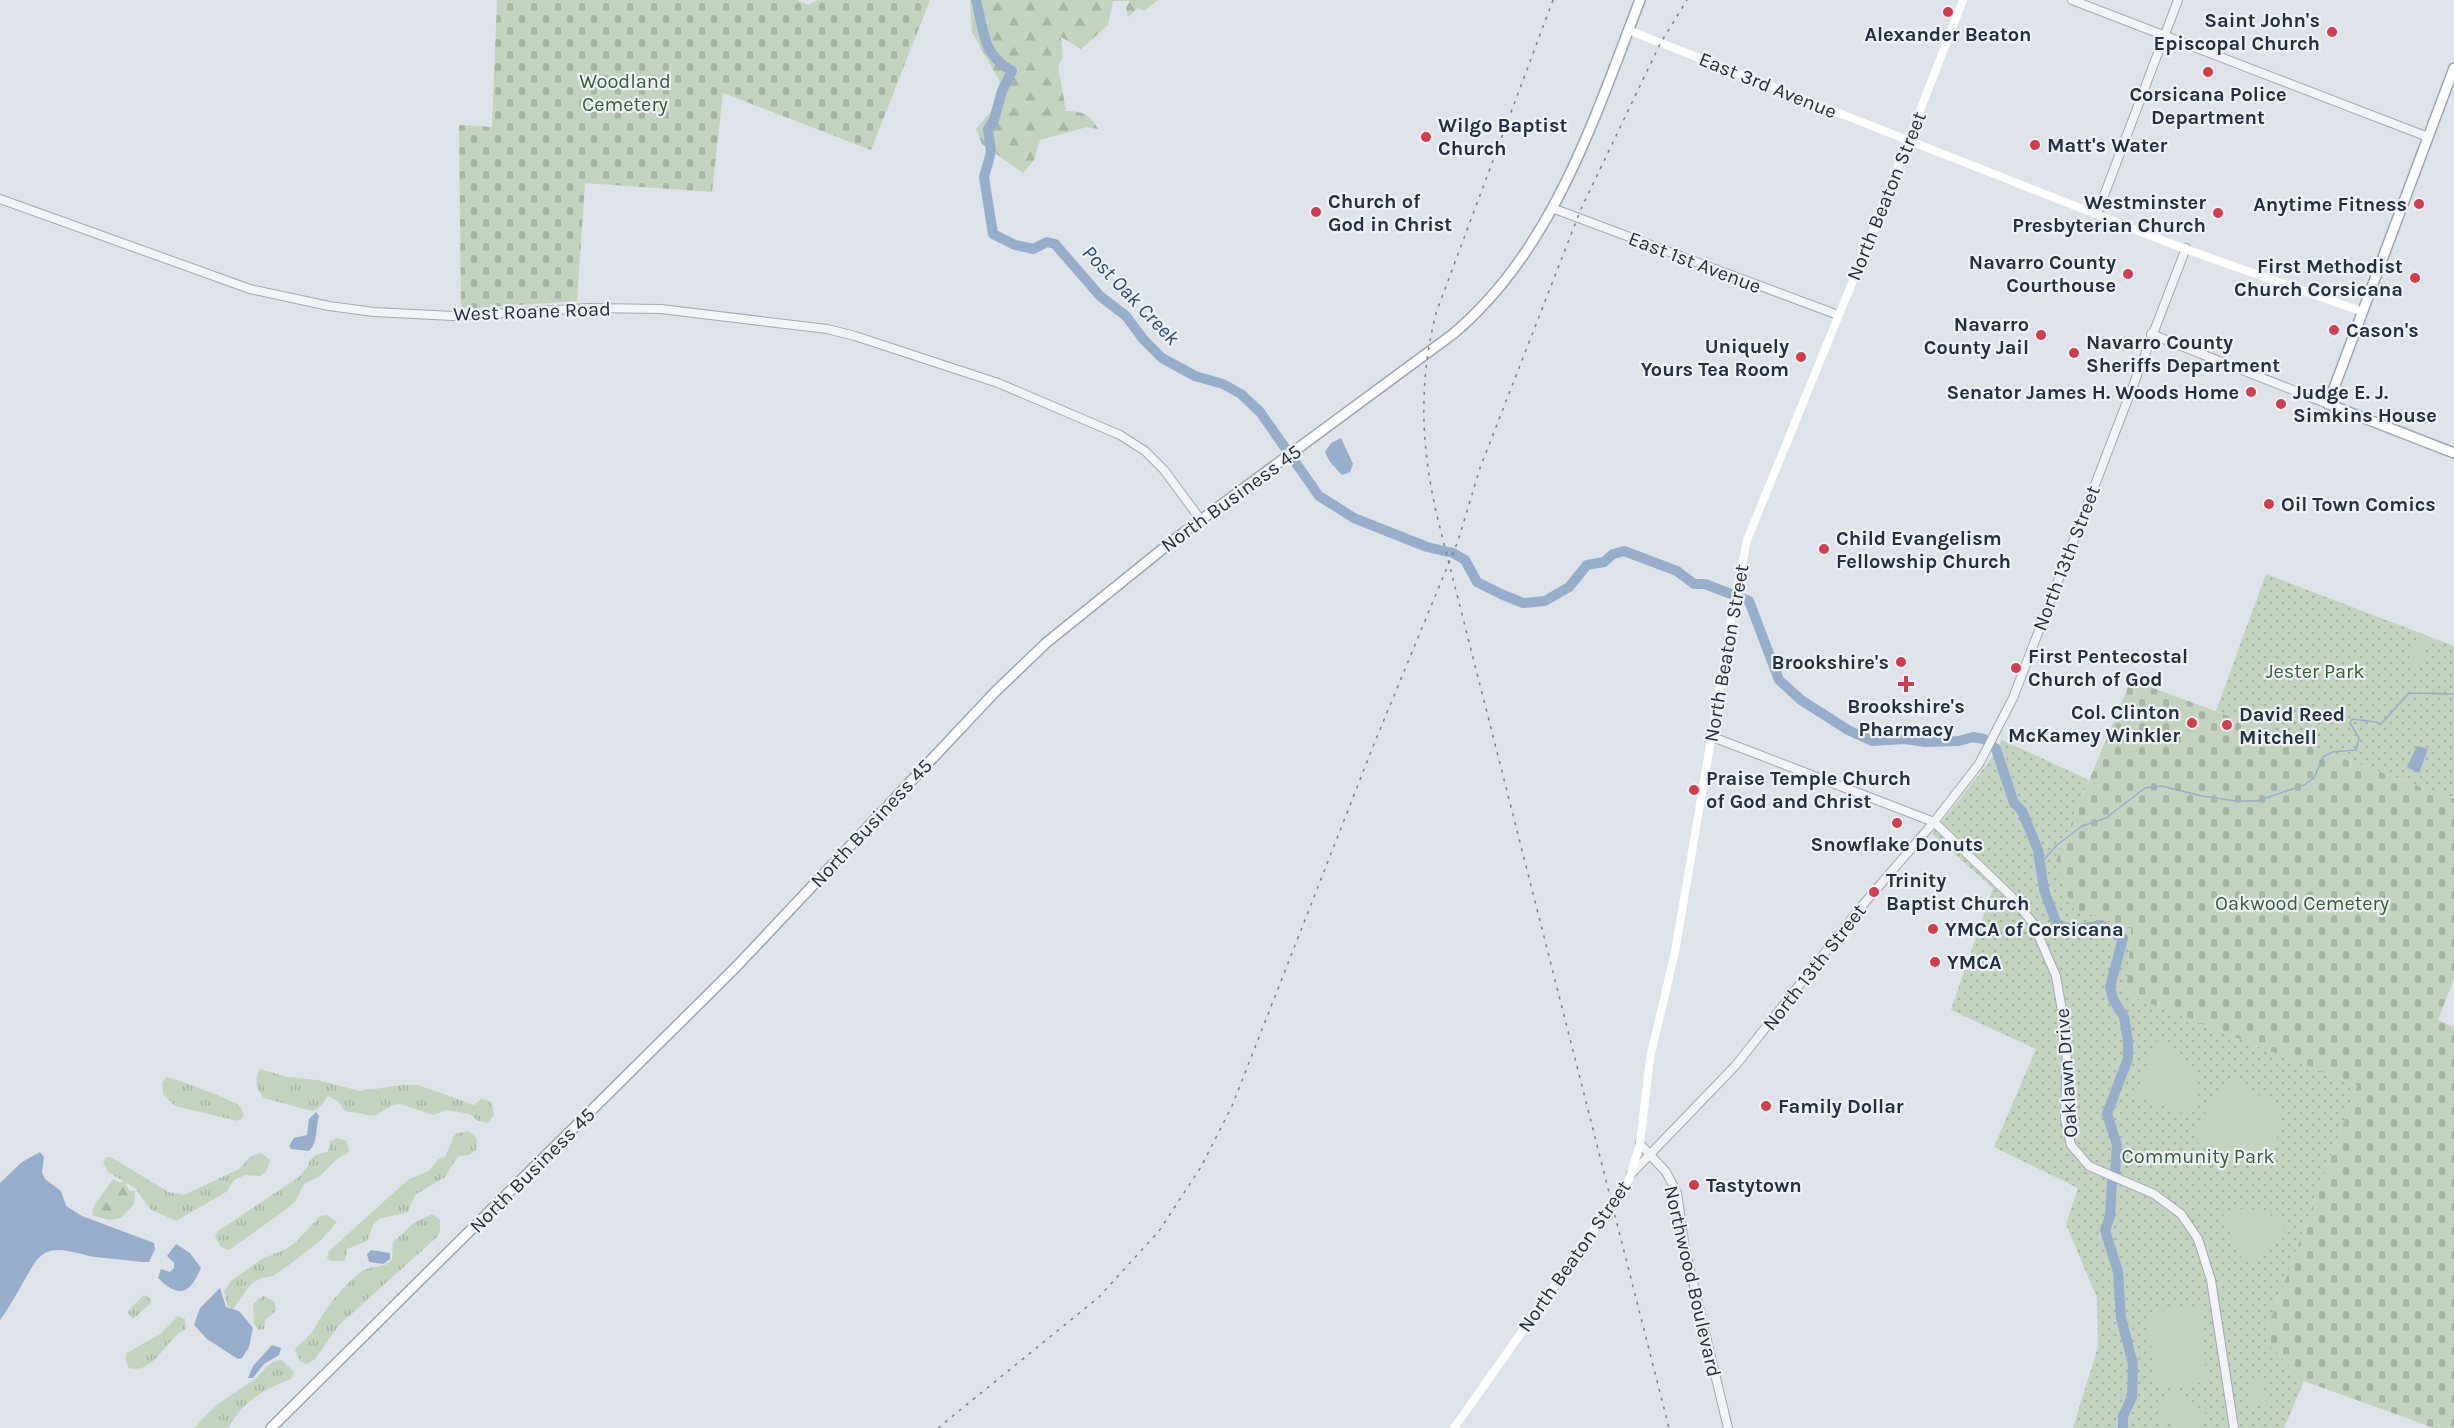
<svg xmlns="http://www.w3.org/2000/svg" width="2454" height="1428" font-family="Karla,sans-serif">
<defs>
<pattern id="grass-tufts" width="24" height="20" patternUnits="userSpaceOnUse" patternTransform="scale(1.5)"><rect width="24" height="20" fill="#c3d3bf"/><path d="M3 7l-1-3M5 7V3M7 7l1-3M15 17l-1-3M17 17v-4M19 17l1-3" fill="none" stroke="#a7b5a5"/></pattern>
<pattern id="forest-firs" width="22" height="20" patternUnits="userSpaceOnUse" patternTransform="scale(1.5)"><rect width="22" height="20" fill="#c3d3bf"/><path d="M5 1l3.5 6h-7zM16 11l3.5 6h-7z" fill="#a7b5a5"/></pattern>
<pattern id="cemetery-stones" width="16" height="16" patternUnits="userSpaceOnUse" patternTransform="scale(1.5)"><rect width="16" height="16" fill="#c3d3bf"/><path d="M2 7V4a2 2 0 0 1 4 0v3zM10 15v-3a2 2 0 0 1 4 0v3z" fill="#a7b5a5"/></pattern>
<pattern id="park-dots" width="8" height="8" patternUnits="userSpaceOnUse" patternTransform="scale(1.5)"><rect width="8" height="8" fill="#c3d3bf"/><path d="M2 2h.1M6 6h.1" fill="none" stroke="#a7b5a5" stroke-width="1.8" stroke-linecap="round"/></pattern>
</defs>
<rect width="100%" height="100%" fill="#dee2e9"/>
<g fill="url(#grass-tufts)">
<path d="M260,1069L287,1077L317,1080L360,1091L402,1085H418L474,1105L481,1099L487,1100L492,1104L494,1115L488,1123L478,1121L470,1114L446,1110L433,1115L401,1104L393,1105L374,1116L345,1111L338,1101L328,1096L320,1107L312,1111L264,1098C256,1090 254,1079 260,1069Z"/>
<path d="M166,1077C172,1077 231,1100 237,1104C241,1107 243,1111 244,1116L238,1121L175,1106L163,1094L162,1083Z"/>
<path d="M468,1131L477,1138L476,1150L469,1155L458,1156L445,1177L415,1195L408,1212L379,1219L373,1225L367,1241L347,1249L345,1261H332L327,1259L329,1251L409,1179L429,1171L438,1159L445,1157L455,1134Z"/>
<path d="M337,1138L347,1141L349,1152L338,1158L320,1176L304,1184L295,1202L285,1210L229,1250L221,1247L215,1237L218,1231L299,1177L308,1166L309,1161L317,1154L328,1152L330,1141Z"/>
<path d="M261,1153L270,1160L266,1172L259,1176L245,1175L234,1180L226,1192L176,1221L150,1209L135,1188L108,1172L103,1162L107,1157H111L168,1192L184,1195L239,1169L251,1156Z"/>
<path d="M432,1214L440,1220V1232L437,1237L339,1325L315,1359L307,1364L300,1361L295,1350C300,1342 310,1337 314,1329C325,1309 343,1285 362,1271C372,1265 384,1269 392,1260L393,1242L414,1223Z"/>
<path d="M327,1215L337,1222L320,1241L289,1265L273,1276L261,1278L251,1284L233,1309L227,1306L224,1291L231,1281L262,1259L286,1249L297,1241L320,1216Z"/>
<path d="M144,1295L151,1299L150,1304L133,1319L128,1313L129,1310Z"/>
<path d="M263,1296L274,1301L276,1311L265,1320L264,1329L259,1330L254,1324L253,1304Z"/>
<path d="M178,1316L185,1319L186,1329C166,1337 155,1375 129,1368L125,1359L127,1353L160,1334Z"/>
<path d="M282,1360L294,1372L291,1379C262,1390 244,1401 228,1428H195C212,1406 229,1396 251,1382C263,1375 267,1360 282,1360Z"/>
</g>
<g fill="url(#forest-firs)">
<path d="M970,0H1158L1144,11L1138,8L1128,17L1126,8L1130,1H1113L1108,25L1081,49L1061,37L1063,57L1058,66L1066,111C1082,111 1090,114 1098,129L1087,127L1040,140L1034,160L1023,173L982,144L976,129L991,111L1000,82L972,32Z"/>
<path d="M113,1179L120,1183L125,1181L129,1191H135L134,1204L121,1218L109,1220L92,1215L94,1206Z"/>
</g>
<g fill="url(#cemetery-stones)">
<path d="M497,0H797L808,5L818,0H930L871,150L723,93L712,192L585,183L577,301L461,309L459,125L492,127Z"/>
<path d="M2131,680L2454,799V978L2438,1020L2454,1027V1428H2434L2304,1381L2269,1345L2266,1331L2357,1086L2126,994L2131,929L2071,908L2056,860Z"/>
</g>
<g fill="url(#park-dots)">
<path d="M2266,574L2454,646V799L2216,711Z"/>
<path d="M2002,740L2089,780L2056,860L2072,908L2131,929L2126,994L2357,1086L2266,1331L2269,1345L2304,1381L2284,1428H2073L2098,1347L2097,1298L2066,1224L2078,1188L1994,1147L2036,1049L1951,1010L1993,888L1932,834L1988,763Z"/>
</g>
<g fill="#c3d3bf">
<path d="M2418,634L2430,639L2419,667L2407,663Z"/>
<path d="M2157,1040C2193,1051 2203,1083 2191,1117L2137,1096L2136,1093Z"/>
<path d="M2231,1076L2281,1110L2277,1140L2267,1170L2221,1160L2199,1144L2197,1125Z"/>
<path d="M2238,1209C2261,1207 2278,1215 2289,1235C2273,1244 2263,1254 2247,1262L2243,1261L2223,1215Z"/>
<path d="M2200,1307L2207,1382L2155,1387L2148,1312Z"/>
<path d="M2263,1380L2266,1404L2252,1406L2249,1382Z"/>
<path d="M2171,1391L2206,1412L2196,1428H2177L2156,1416Z"/>
</g>
<g fill="#97aecb">
<path d="M1341,438L1353,464L1350,472L1342,475L1330,462L1325,452L1331,443Z"/>
<path d="M2417,746L2428,749L2419,773L2407,767Z"/>
<path d="M316,1112L319,1116C315,1129 318,1143 309,1151L291,1149L289,1146L294,1138L307,1135L309,1119Z"/>
<path d="M40,1152L44,1157L42,1172L45,1179L61,1191L66,1206L82,1216L154,1243L155,1249L149,1262H142C127,1260 112,1259 96,1257C77,1255 52,1240 36,1261C23,1280 15,1300 0,1320V1183L22,1162Z"/>
<path d="M176,1244L190,1253L201,1268C190,1294 179,1299 158,1278L161,1269L170,1272L174,1268V1263L167,1256Z"/>
<path d="M371,1250L390,1253V1259L383,1264L369,1262L367,1254Z"/>
<path d="M220,1288L226,1307L239,1311L253,1328L249,1347L242,1358L238,1359L207,1339L194,1325L200,1308Z"/>
<path d="M272,1345L281,1348L279,1355L264,1364L253,1378H248L253,1366Z"/>
</g>
<g fill="none" stroke-linecap="round" stroke-linejoin="round">
<path stroke="#97aecb" stroke-width="1.5" d="M2040,864L2057,845L2082,826L2106,818L2145,788L2162,786L2202,796L2236,801H2257L2304,785L2314,778L2323,757L2332,752L2356,750L2359,738L2350,723L2352,719L2376,722L2380,725L2409,693L2454,694"/>
<g stroke="#97aecb" stroke-width="10">
<path d="M976,0C984,30 982,55 1012,71L1002,91L994,120L988,129L991,152L984,177L993,234L1015,245L1033,249L1047,242L1055,244L1100,296L1126,316L1143,339L1162,358L1195,376L1223,384L1241,394L1260,412L1319,496L1354,518L1427,547L1453,553L1465,560L1477,582L1501,594L1523,603L1545,601L1569,587L1587,565L1604,562L1613,554L1624,551L1677,571L1694,584H1705L1749,601L1779,680L1801,700L1848,730L1872,741L1905,739L1925,742L1959,741L1973,737L1984,739L1996,749L2014,803L2022,811L2038,850L2044,890L2056,922L2062,927L2080,929L2101,925L2123,938L2110,987L2113,999L2124,1017L2128,1041V1058L2107,1114L2117,1145L2115,1173"/>
<path d="M2112,1182L2110,1216L2105,1230L2118,1272L2121,1318L2133,1364L2132,1397L2123,1416V1428"/>
</g>
<g stroke="#a3a9b3" stroke-width="10">
<g id="tertiary">
<path d="M2072,0L2428,137"/>
<path d="M0,199L250,289L329,306L374,312L453,316L590,308L661,309L827,329L855,336L998,383L1120,435L1145,451L1164,470L1201,520"/>
<path d="M1552,208L1838,315"/>
<path d="M2097,214L2178,0"/>
<path d="M2151,334L2328,404"/>
<path d="M1710,736L1934,822L2011,896L2033,923L2056,976L2067,1040L2065,1119L2071,1145L2089,1166L2154,1194L2181,1214L2198,1239L2211,1280L2234,1428"/>
<path d="M1640,1144L1666,1172L1677,1193L1685,1249L1728,1428"/>
<path d="M1631,1174L1736,1065L1861,907L1934,822L1979,764L2013,698L2186,248"/>
</g>
</g>
<g stroke="#9da5b5" stroke-width="12">
<g id="primary">
<path d="M2454,68L2328,404L2454,453"/>
<path d="M271,1428L736,967L995,692L1046,643L1175,539L1453,334C1553,250 1594,119 1640,0"/>
</g>
</g>
<use href="#tertiary" stroke="#f1f3f7" stroke-width="8"/>
<g stroke="#fff" stroke-width="8">
<path d="M1628,30L2177,246L2363,312"/>
<path d="M1454,1428L1629,1180L1640,1144L1650,1058L1675,952L1733,610L1747,540L1874,229L1963,0"/>
</g>
<use href="#primary" stroke="#fff" stroke-width="9"/>
<g stroke="#778093" stroke-width="1.5" stroke-dasharray="3 6" stroke-linecap="butt">
<path d="M1553,0L1436,313C1418,386 1421,448 1438,520L1669,1428"/>
<path d="M938,1428L1099,1297L1159,1231L1201,1167L1232,1106L1374,744L1458,541L1480,468L1581,209L1660,44L1687,0"/>
</g>
</g>
<g fill="#d63b4c" stroke="#eef1f6" stroke-width="2">
<circle cx="1948" cy="12" r="6"/>
<circle cx="2332" cy="32" r="6"/>
<circle cx="2208" cy="72" r="6"/>
<circle cx="1426" cy="137" r="6"/>
<circle cx="2035" cy="145" r="6"/>
<circle cx="2419" cy="204" r="6"/>
<circle cx="1316" cy="212" r="6"/>
<circle cx="2218" cy="213" r="6"/>
<circle cx="2128" cy="274" r="6"/>
<circle cx="2415" cy="278" r="6"/>
<circle cx="2334" cy="330" r="6"/>
<circle cx="2041" cy="335" r="6"/>
<circle cx="2074" cy="353" r="6"/>
<circle cx="1801" cy="357" r="6"/>
<circle cx="2251" cy="392" r="6"/>
<circle cx="2281" cy="404" r="6"/>
<circle cx="2269" cy="504" r="6"/>
<circle cx="1824" cy="549" r="6"/>
<circle cx="1901" cy="662" r="6"/>
<circle cx="2016" cy="668" r="6"/>
<path d="M1903 675h6v6h6v6h-6v6h-6v-6h-6v-6h6z"/>
<circle cx="2192" cy="723" r="6"/>
<circle cx="2227" cy="725" r="6"/>
<circle cx="1694" cy="790" r="6"/>
<circle cx="1897" cy="823" r="6"/>
<circle cx="1874" cy="892" r="6"/>
<circle cx="1933" cy="929" r="6"/>
<circle cx="1935" cy="962" r="6"/>
<circle cx="1766" cy="1106" r="6"/>
<circle cx="1694" cy="1185" r="6"/>
</g>
<g text-anchor="middle" stroke-width="4.5" stroke-linejoin="round" paint-order="stroke">
<g font-size="20" font-weight="bold" fill="#262f41" stroke="#eef1f6" text-anchor="start">
<text x="2320" y="27" text-anchor="end">Saint John's<tspan x="2320" dy="23">Episcopal Church</tspan></text>
<text x="1948" y="41" text-anchor="middle">Alexander Beaton</text>
<text x="2208" y="101" text-anchor="middle">Corsicana Police<tspan x="2208" dy="23">Department</tspan></text>
<text x="1438" y="132">Wilgo Baptist<tspan x="1438" dy="23">Church</tspan></text>
<text x="2047" y="152">Matt's Water</text>
<text x="1328" y="208">Church of<tspan x="1328" dy="23">God in Christ</tspan></text>
<text x="2206" y="209" text-anchor="end">Westminster<tspan x="2206" dy="23">Presbyterian Church</tspan></text>
<text x="2407" y="211" text-anchor="end">Anytime Fitness</text>
<text x="2116" y="269" text-anchor="end">Navarro County<tspan x="2116" dy="23">Courthouse</tspan></text>
<text x="2403" y="273" text-anchor="end">First Methodist<tspan x="2403" dy="23">Church Corsicana</tspan></text>
<text x="2029" y="331" text-anchor="end">Navarro<tspan x="2029" dy="23">County Jail</tspan></text>
<text x="2346" y="337">Cason's</text>
<text x="2086" y="349">Navarro County<tspan x="2086" dy="23">Sheriffs Department</tspan></text>
<text x="1789" y="353" text-anchor="end">Uniquely<tspan x="1789" dy="23">Yours Tea Room</tspan></text>
<text x="2239" y="399" text-anchor="end">Senator James H. Woods Home</text>
<text x="2293" y="399">Judge E. J.<tspan x="2293" dy="23">Simkins House</tspan></text>
<text x="2281" y="511">Oil Town Comics</text>
<text x="1836" y="545">Child Evangelism<tspan x="1836" dy="23">Fellowship Church</tspan></text>
<text x="2028" y="663">First Pentecostal<tspan x="2028" dy="23">Church of God</tspan></text>
<text x="1889" y="669" text-anchor="end">Brookshire's</text>
<text x="1906" y="713" text-anchor="middle">Brookshire's<tspan x="1906" dy="23">Pharmacy</tspan></text>
<text x="2180" y="719" text-anchor="end">Col. Clinton<tspan x="2180" dy="23">McKamey Winkler</tspan></text>
<text x="2239" y="721">David Reed<tspan x="2239" dy="23">Mitchell</tspan></text>
<text x="1706" y="785">Praise Temple Church<tspan x="1706" dy="23">of God and Christ</tspan></text>
<text x="1897" y="851" text-anchor="middle">Snowflake Donuts</text>
<text x="1886" y="887">Trinity<tspan x="1886" dy="23">Baptist Church</tspan></text>
<text x="1945" y="936">YMCA of Corsicana</text>
<text x="1947" y="969">YMCA</text>
<text x="1778" y="1113">Family Dollar</text>
<text x="1706" y="1192">Tastytown</text>
</g>
<g font-size="20" fill="#395d33" stroke="#eef1f6">
<text x="625" y="88">Woodland<tspan x="625" dy="23">Cemetery</tspan></text>
<text x="2315" y="678">Jester Park</text>
<text x="2302" y="910">Oakwood Cemetery</text>
<text x="2198" y="1163">Community Park</text>
</g>
<g font-size="20" fill="#262f41" stroke="#eef1f6">
<text transform="translate(1768 85) rotate(22)" y="7">East 3rd Avenue</text>
<text transform="translate(1886 196) rotate(-68)" y="7">North Beaton Street</text>
<text transform="translate(1695 262) rotate(21)" y="7">East 1st Avenue</text>
<text transform="translate(532 311) rotate(-2)" y="7">West Roane Road</text>
<text transform="translate(1231 498) rotate(-36)" y="7">North Business 45</text>
<text transform="translate(2066 558) rotate(-69)" y="7">North 13th Street</text>
<text transform="translate(1726 653) rotate(-80)" y="7">North Beaton Street</text>
<text transform="translate(871 823) rotate(-47)" y="7">North Business 45</text>
<text transform="translate(1814 967) rotate(-52)" y="7">North 13th Street</text>
<text transform="translate(2066 1073) rotate(-94)" y="7">Oaklawn Drive</text>
<text transform="translate(532 1170) rotate(-45)" y="7">North Business 45</text>
<text transform="translate(1574 1256) rotate(-55)" y="7">North Beaton Street</text>
<text transform="translate(1693 1281) rotate(77)" y="7">Northwood Boulevard</text>
</g>
<g font-size="21" font-style="italic" fill="#2e4b77" stroke="#eef1f6">
<text transform="translate(1131 295) rotate(46)" y="7">Post Oak Creek</text>
</g>
</g>
</svg>
